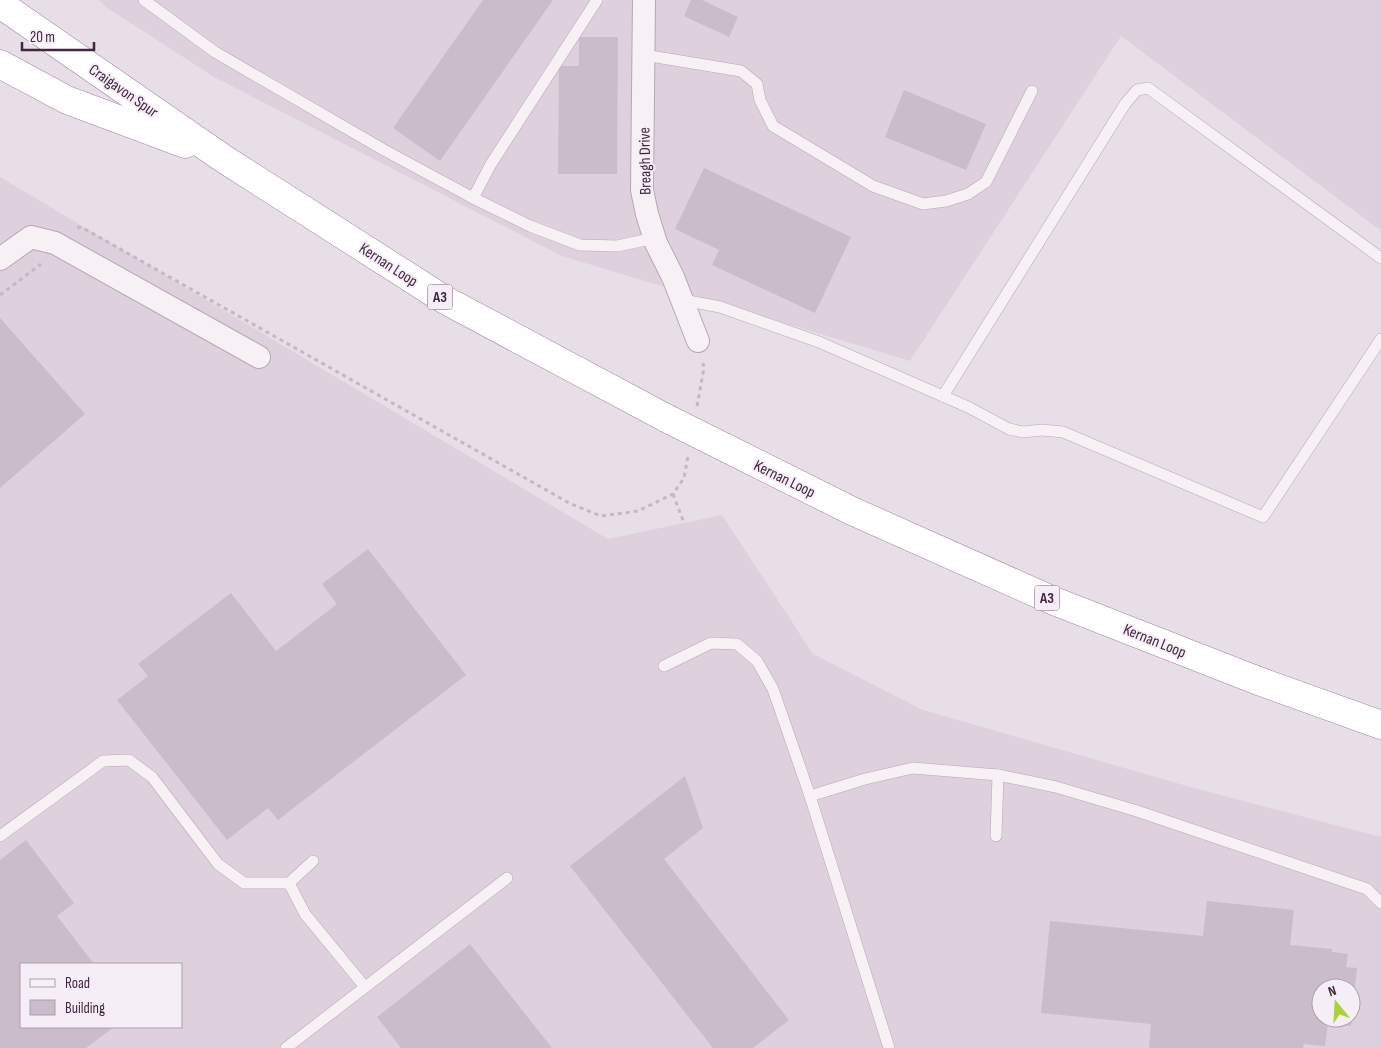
<svg xmlns="http://www.w3.org/2000/svg" width="1381" height="1048" font-family="'Sofia Sans Condensed',sans-serif">
<rect width="100%" height="100%" fill="#e8dee8"/>
<g fill="#ded0dd" fill-rule="evenodd">
<path d="M99,0H1381V231L1121,36L910,361L562,256L214,77L106,7Z"/>
<path d="M0,177L608,539L722,515L813,654L923,710L1194,788L1381,837V1048H0ZM21,964H181V1027H21ZM1321,988H1351V1018H1321Z"/>
</g>
<g fill="#cbbccb">
<path d="M483,0H553L440,161L393,128Z"/>
<path d="M691,0H702L738,17L729,37L684,16Z"/>
<path d="M579,37H618L617,174H558L559,66H579Z"/>
<path d="M904,90L986,124L966,170L885,137Z"/>
<path d="M704,168L851,237L815,313L712,265L719,250L675,229Z"/>
<path d="M0,318L85,414L0,488Z"/>
<path d="M368,549L466,675L278,820L268,808L227,840L117,700L148,676L138,664L231,593L276,651L337,604L322,584Z"/>
<path d="M685,776L703,828L664,859L789,1020L753,1048H713L570,866Z"/>
<path d="M26,840L74,903L57,916L94,964H21V1027H114L86,1048H0V860Z"/>
<path d="M1207,901L1294,910L1290,945L1332,949V952L1348,954L1346,967L1357,968L1352,1016H1351V988H1321V1018H1352L1351,1026L1328,1023L1325,1046L1304,1044L1303,1048H1149L1151,1024L1041,1013L1050,921L1203,936Z"/>
<path d="M470,944L552,1048H401L377,1017Z"/>
</g>
<g fill="none" stroke-linecap="round" stroke-linejoin="round">
<g stroke="#b6a7b5" stroke-width="12">
<g id="lane">
<path d="M144,0L215,52L384,150L473,198L530,226L580,245L617,246L655,238"/>
<path d="M644,55L741,71L757,84L760,100L773,126L873,186L923,204L946,201L968,194L986,182L1032,91"/>
<path d="M473,198L491,164L597,0"/>
<path d="M683,300L720,307L819,342L968,407L1009,429L1023,432L1042,430L1063,432L1263,517L1381,339"/>
<path d="M943,396L1125,104L1137,90L1148,88L1381,258"/>
<path d="M664,666L711,643L737,644L757,661L773,689L810,796L889,1048"/>
<path d="M810,796L865,779L913,768L998,775L1056,787L1137,811L1367,889L1381,903"/>
<path d="M0,836L103,761L129,760L152,777L218,864L244,883H289"/>
<path d="M996,836L998,775"/>
<path d="M313,861L289,883L305,914L365,987"/>
<path d="M286,1048L507,878"/>
</g>
</g>
<g stroke="#b6a7b5" stroke-width="24">
<g id="street">
<path d="M644,0L642,190L647,214L656,243L673,277L698,341"/>
<path d="M0,259L31,237L55,243L259,357"/>
</g>
</g>
<g stroke="#a0859f" stroke-width="29">
<g id="highway">
<path d="M0,4L224,159L445,300L666,418"/>
<path d="M0,64L67,100L185,144"/>
<path d="M724,447L852,511L1054,601L1256,680L1381,725"/>
</g>
</g>
<g stroke="#c4b8c3" stroke-width="3" stroke-dasharray="4 4" stroke-linecap="butt">
<path d="M77,227L83,228L571,504L601,516L638,511L673,494L684,478L688,456"/>
<path d="M0,295L41,264"/>
<path d="M697,406L704,368L703,363"/>
<path d="M673,494L684,523"/>
</g>
<use href="#lane" stroke="#f7f1f6" stroke-width="11"/>
<use href="#street" stroke="#f7f1f6" stroke-width="22"/>
<use href="#highway" stroke="#fff" stroke-width="28"/>
<g stroke="#a0859f" stroke-width="29" stroke-linecap="butt">
<path id="highway-bridge" d="M666,418L724,447"/>
</g>
<use href="#highway-bridge" stroke="#fff" stroke-width="28"/>
</g>
<g text-anchor="middle" stroke-width="4" stroke-linejoin="round" paint-order="stroke">
<g fill="#f6eef6" stroke="#776376" stroke-width="1">
<rect x="427.5" y="284.5" width="25" height="25" rx="4"/>
<rect x="1034.5" y="585.5" width="25" height="25" rx="4"/>
</g>
<g font-size="15" font-weight="bold" fill="#40273f">
<text x="440" y="302">A3</text>
<text x="1047" y="603">A3</text>
</g>
<g font-size="16" fill="#40273f" stroke="#f6eef6">
<text transform="translate(124 90) rotate(35)" y="6">Craigavon Spur</text>
<text transform="translate(644 161) rotate(-91)" y="6">Breagh Drive</text>
<text transform="translate(389 264) rotate(33)" y="6">Kernan Loop</text>
<text transform="translate(785 478) rotate(26)" y="6">Kernan Loop</text>
<text transform="translate(1155 640) rotate(22)" y="6">Kernan Loop</text>
</g>
</g>
<rect x="20" y="963" width="162" height="65" fill="#f6eef6" stroke="#ad9ead"/>
<rect x="30" y="979" width="25" height="8" fill="#f7f1f6" stroke="#ad9ead"/>
<text x="65" y="988" font-size="15" fill="#40273f">Road</text>
<rect x="30" y="1000" width="25" height="15" fill="#cbbccb" stroke="#ad9ead"/>
<text x="65" y="1013" font-size="15" fill="#40273f">Building</text>
<g transform="translate(1336 1003) rotate(342)"><circle r="24" fill="#f6eef6" stroke="#ad9ead"/>
<path d="M0-4L9 19L0 12L-9 19Z" fill="#aad23f"/>
<text y="-8" font-size="14" font-weight="bold" text-anchor="middle" fill="#40273f">N</text>
</g>
<path d="M22 42v8h72v-8" fill="none" stroke="#40273f" stroke-width="2.5"/>
<text x="30" y="42" font-size="15" fill="#40273f" stroke="#f6eef6" stroke-width="4" paint-order="stroke">20 m</text>
</svg>
